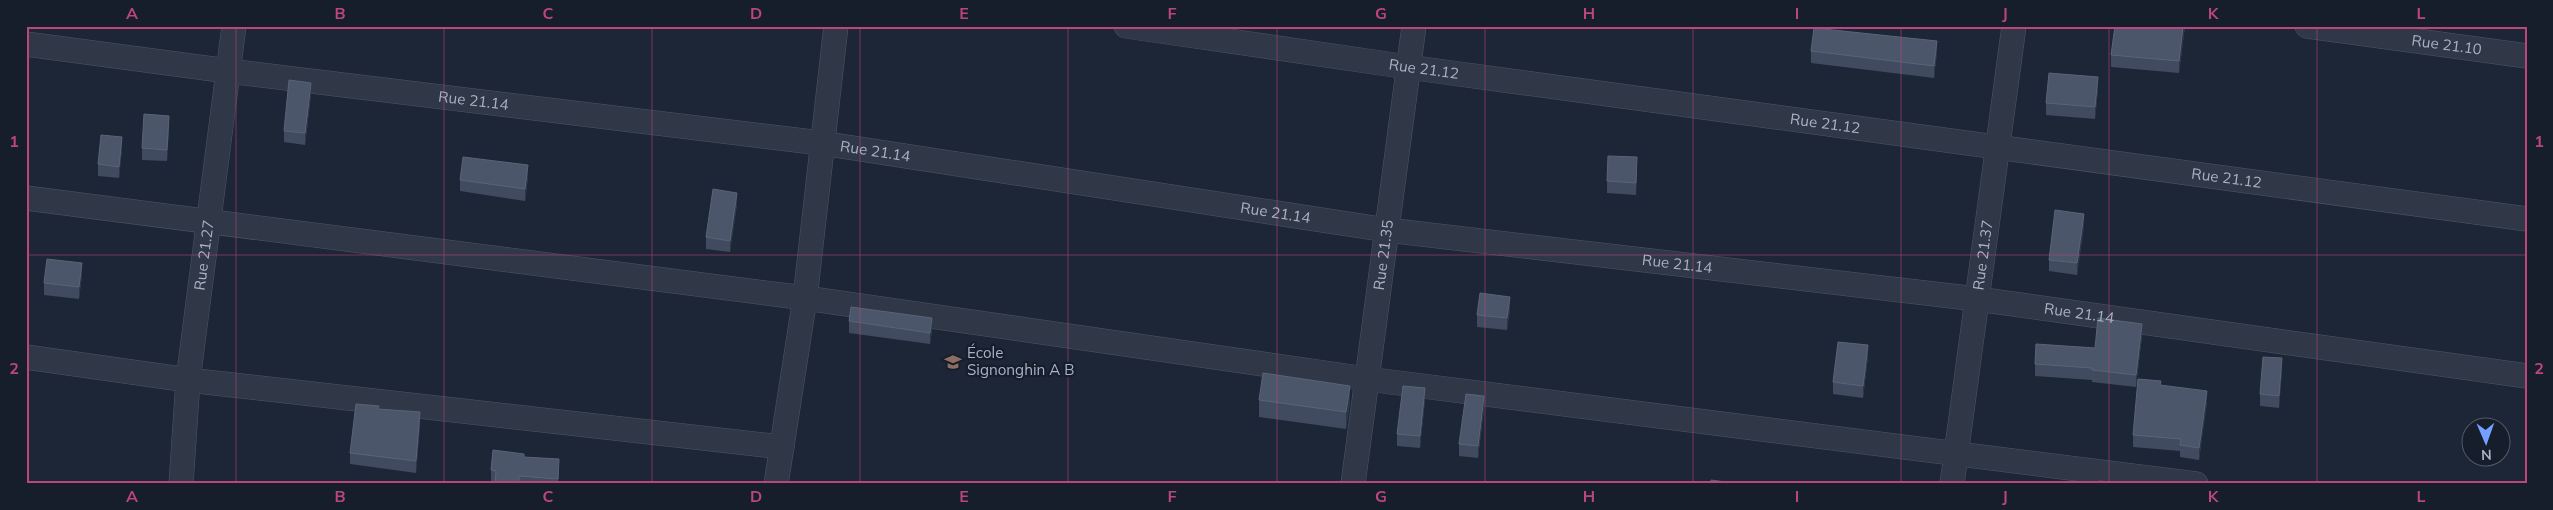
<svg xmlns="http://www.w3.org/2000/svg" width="2553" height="510" font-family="Mulish,sans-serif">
<rect width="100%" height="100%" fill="#1d2636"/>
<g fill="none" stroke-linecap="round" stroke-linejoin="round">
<g stroke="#4e5565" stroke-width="25">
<g id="street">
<path id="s1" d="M1126,26L1408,67L2527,219"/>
<path id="s2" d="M2307,26L2527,56"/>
<path id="s3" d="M26,44L228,71L821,143L1387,230L1977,299L2527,376"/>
<path d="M26,198L805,298L1367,379L2196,484"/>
<path d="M26,357L188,380L782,447"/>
<path id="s4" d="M181,484L188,380L234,26"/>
<path d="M776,484L805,298L836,26"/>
<path id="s5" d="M1353,484L1414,26"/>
<path id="s6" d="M1952,484L2014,26"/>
</g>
</g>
<use href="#street" stroke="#303847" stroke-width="24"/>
</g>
<g fill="#404b60">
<path d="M2115,26H2185L2179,73L2111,67V55Z"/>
<path d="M1811,51L1937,52L1934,78L1811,63Z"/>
<path d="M2098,89L2095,119L2046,115V103Z"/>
<path d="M311,95L305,145L284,142V131Z"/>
<path d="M169,128L167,161L142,160V148Z"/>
<path d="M122,149L119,178L98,176V164Z"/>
<path d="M1637,169L1636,195L1607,193V181Z"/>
<path d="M528,177L525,201L460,191V180Z"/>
<path d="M737,204L730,252L706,249V237Z"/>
<path d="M2084,226L2077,275L2049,271V260Z"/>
<path d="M82,275L79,299L44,295V283Z"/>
<path d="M1510,309L1507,330L1477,327V315Z"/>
<path d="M849,321L932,330L930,344L849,333Z"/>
<path d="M2142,336L2136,387L2092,382V380L2035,376V364Z"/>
<path d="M1868,357L1863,398L1833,394V382Z"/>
<path d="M2282,370L2279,408L2260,406V394Z"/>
<path d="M2161,385L2207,402L2199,460L2180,457V451L2133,447V435Z"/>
<path d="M1259,400L1350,402L1346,429L1259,417Z"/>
<path d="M1425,400L1420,448L1397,446V434Z"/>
<path d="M1484,408L1478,458L1459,456V444Z"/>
<path d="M379,409L420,424L416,473L350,464V453Z"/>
<path d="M524,457L559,471L558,484H495V482H491V470Z"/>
</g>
<g fill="#2d374a">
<path d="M2183,26H2185L2179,73V61Z"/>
<path d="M1937,41V52L1934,78V66Z"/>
<path d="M2098,77V89L2095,119V107Z"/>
<path d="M311,83V95L305,145V133Z"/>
<path d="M169,116V128L167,161V150Z"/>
<path d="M122,137V149L119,178V167Z"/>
<path d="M1637,157V169L1636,195V183Z"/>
<path d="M528,165V177L525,201V189Z"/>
<path d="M737,193V204L730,252V241Z"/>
<path d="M2084,214V226L2077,275V263Z"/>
<path d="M82,263V275L79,299V287Z"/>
<path d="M1510,297V309L1507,330V318Z"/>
<path d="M932,318V330L930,344V333Z"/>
<path d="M2142,324V336L2136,387V375Z"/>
<path d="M1868,345V357L1863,398V386Z"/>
<path d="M2282,358V370L2279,408V396Z"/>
<path d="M1350,386V402L1346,429V412Z"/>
<path d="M1425,388V400L1420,448V436Z"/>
<path d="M2207,391V402L2199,460V448Z"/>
<path d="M1484,396V408L1478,458V446Z"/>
<path d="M420,412V424L416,473V461Z"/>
<path d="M559,459V471L558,484V479Z"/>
</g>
<g fill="#4b566b" stroke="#5a6479">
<path d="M2115,26H2183L2179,61L2111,55Z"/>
<path d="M1814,28L1937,41L1934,66L1811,51Z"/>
<path d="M2049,73L2098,77L2095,107L2046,103Z"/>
<path d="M289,80L311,83L305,133L284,131Z"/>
<path d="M144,114L169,116L167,150L142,148Z"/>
<path d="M101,135L122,137L119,167L98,164Z"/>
<path d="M1608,156L1637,157L1636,183L1607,181Z"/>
<path d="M463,157L528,165L525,189L460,180Z"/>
<path d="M713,189L737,193L730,241L706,237Z"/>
<path d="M2055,210L2084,214L2077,263L2049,260Z"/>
<path d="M47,259L82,263L79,287L44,283Z"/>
<path d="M1480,293L1510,297L1507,318L1477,315Z"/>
<path d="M851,307L932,318L930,333L849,321Z"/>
<path d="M2098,318L2142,324L2136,375L2092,370V368L2035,364L2036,344L2095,348Z"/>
<path d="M1838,342L1868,345L1863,386L1833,382Z"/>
<path d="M2263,357L2282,358L2279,396L2260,394Z"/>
<path d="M1263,373L1350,386L1346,412L1259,400Z"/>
<path d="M2138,379L2161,381L2160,385L2207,391L2199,448L2180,445L2181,439L2133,435Z"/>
<path d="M1403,386L1425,388L1420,436L1397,434Z"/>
<path d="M1466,394L1484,396L1478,446L1459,444Z"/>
<path d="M356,404L379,406L378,409L420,412L416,461L350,453Z"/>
<path d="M493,450L524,454V457L559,459L558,479L519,476V484H495L496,471L491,470Z"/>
<path d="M1711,480L1740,484H1711Z"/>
<path d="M2099,481L2121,483V484H2099Z"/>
</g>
<path fill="none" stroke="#bb467b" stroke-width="1" stroke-opacity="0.55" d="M236,26V484M444,26V484M652,26V484M860,26V484M1068,26V484M1277,26V484M1485,26V484M1693,26V484M1901,26V484M2109,26V484M2317,26V484M26,255H2527"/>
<defs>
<g id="school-bare" transform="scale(1.35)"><path d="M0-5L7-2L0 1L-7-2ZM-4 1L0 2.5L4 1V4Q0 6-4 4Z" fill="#8d6e63" stroke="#161d2b" stroke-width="2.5" paint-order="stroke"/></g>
</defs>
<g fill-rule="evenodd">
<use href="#school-bare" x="953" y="362"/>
</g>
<g text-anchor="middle" stroke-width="4.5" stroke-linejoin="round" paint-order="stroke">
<g font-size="15" fill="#aab2c5" stroke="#161d2b">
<text dy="5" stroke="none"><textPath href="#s2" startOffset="141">Rue 21.10</textPath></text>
<text dy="5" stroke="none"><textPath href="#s1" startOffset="301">Rue 21.12</textPath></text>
<text dy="5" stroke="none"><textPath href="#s3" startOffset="451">Rue 21.14</textPath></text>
<text dy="5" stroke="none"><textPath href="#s1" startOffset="706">Rue 21.12</textPath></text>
<text dy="5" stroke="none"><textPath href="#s3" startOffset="856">Rue 21.14</textPath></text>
<text dy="5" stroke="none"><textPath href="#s1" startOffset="1111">Rue 21.12</textPath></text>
<text dy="5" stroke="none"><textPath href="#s3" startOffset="1261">Rue 21.14</textPath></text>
<text dy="5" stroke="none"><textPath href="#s4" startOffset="230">Rue 21.27</textPath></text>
<text dy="5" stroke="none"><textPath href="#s5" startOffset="231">Rue 21.35</textPath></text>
<text dy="5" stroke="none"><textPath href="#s6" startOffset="231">Rue 21.37</textPath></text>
<text dy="5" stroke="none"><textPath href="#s3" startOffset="1666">Rue 21.14</textPath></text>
<text dy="5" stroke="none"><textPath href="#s3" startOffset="2071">Rue 21.14</textPath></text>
</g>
<g font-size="15" fill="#aab2c5" stroke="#161d2b" text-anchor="start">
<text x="967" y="358">École<tspan x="967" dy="17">Signonghin A B</tspan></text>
</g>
</g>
<rect width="2553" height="510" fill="none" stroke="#161d2b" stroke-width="55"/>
<g transform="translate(2486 442) rotate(178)"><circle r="24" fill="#161d2b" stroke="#515969"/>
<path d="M0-4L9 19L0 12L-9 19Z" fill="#74a0ff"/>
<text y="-8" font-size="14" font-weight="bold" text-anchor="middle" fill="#aab2c5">N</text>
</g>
<rect x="28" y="28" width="2498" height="454" fill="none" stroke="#bb467b" stroke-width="2"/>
<g font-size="16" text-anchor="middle" font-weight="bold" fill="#bb467b">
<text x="132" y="19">A</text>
<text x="340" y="19">B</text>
<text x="548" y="19">C</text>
<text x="756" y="19">D</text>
<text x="964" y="19">E</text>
<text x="1172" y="19">F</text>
<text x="1381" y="19">G</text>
<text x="1589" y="19">H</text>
<text x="1797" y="19">I</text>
<text x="2005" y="19">J</text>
<text x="2213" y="19">K</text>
<text x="2421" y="19">L</text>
<text x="14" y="147">1</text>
<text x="2539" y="147">1</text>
<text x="14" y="374">2</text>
<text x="2539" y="374">2</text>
<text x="132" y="502">A</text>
<text x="340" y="502">B</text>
<text x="548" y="502">C</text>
<text x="756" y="502">D</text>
<text x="964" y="502">E</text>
<text x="1172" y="502">F</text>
<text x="1381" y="502">G</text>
<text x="1589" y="502">H</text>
<text x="1797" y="502">I</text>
<text x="2005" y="502">J</text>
<text x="2213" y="502">K</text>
<text x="2421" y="502">L</text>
</g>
</svg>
